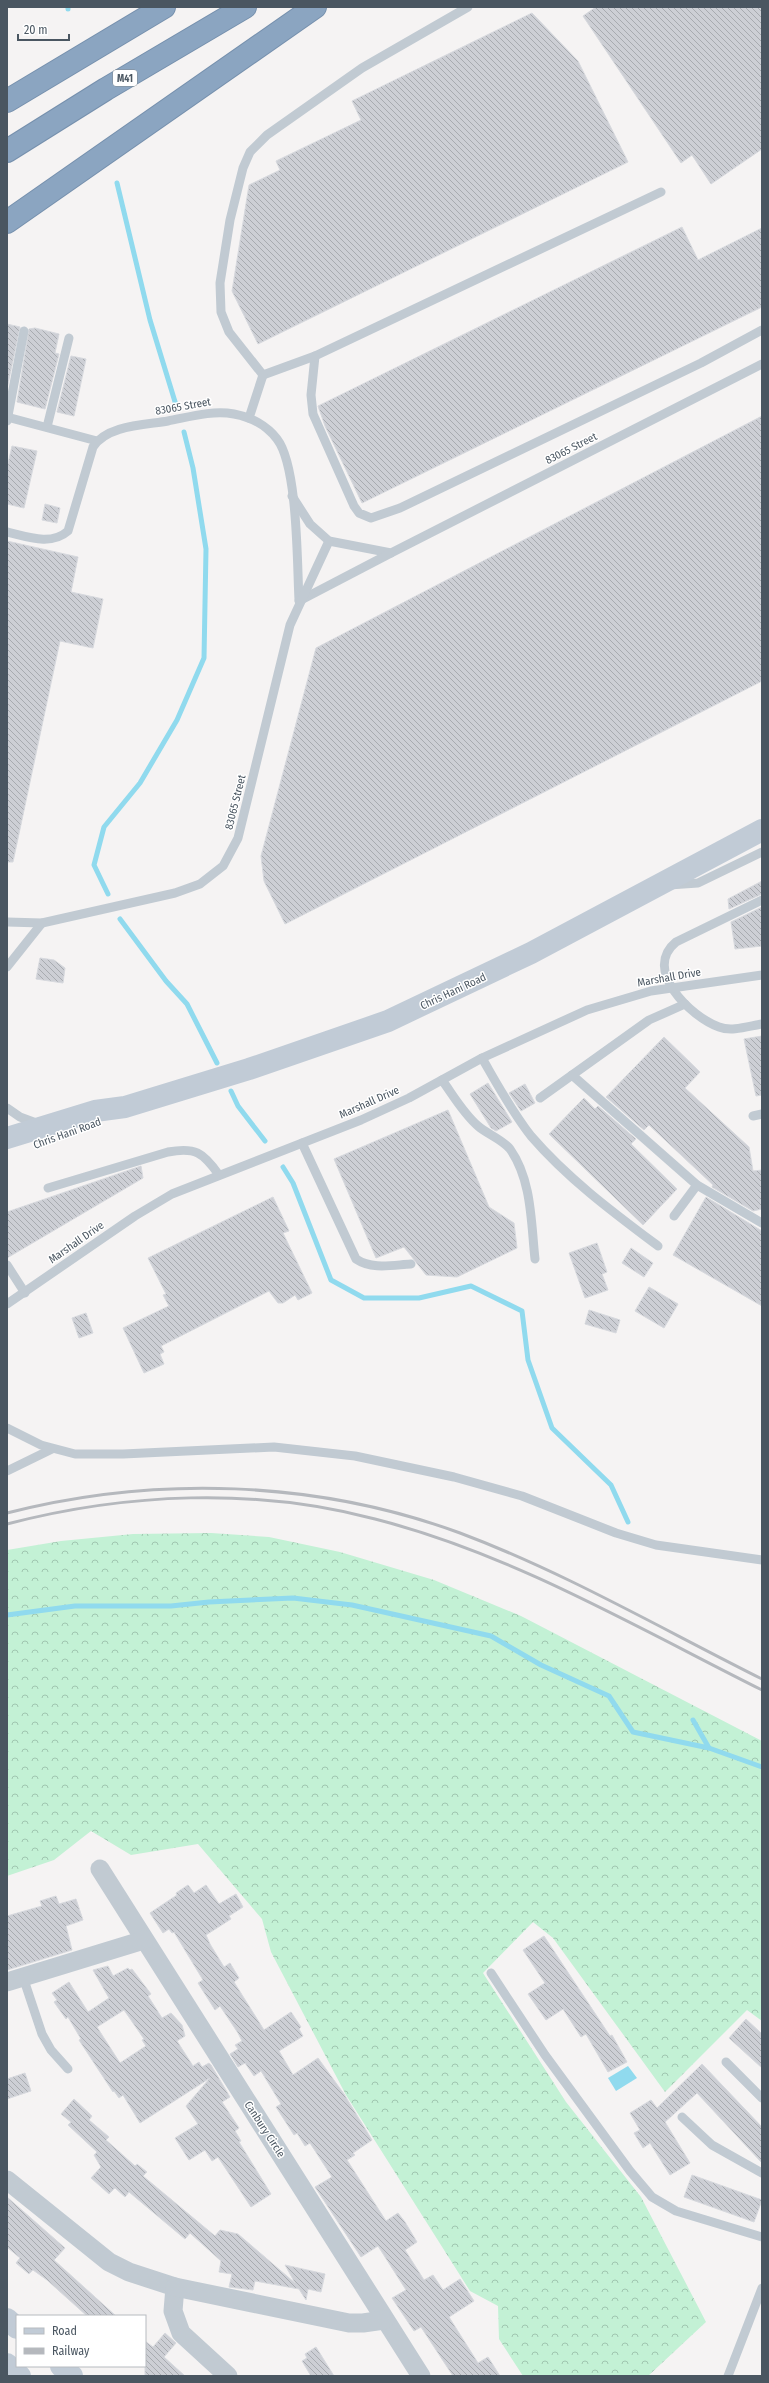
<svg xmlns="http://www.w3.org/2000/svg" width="769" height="2383" font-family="'Fira Sans Condensed',sans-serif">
<defs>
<pattern id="forest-crowns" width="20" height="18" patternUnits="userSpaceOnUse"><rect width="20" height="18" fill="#c3f1d5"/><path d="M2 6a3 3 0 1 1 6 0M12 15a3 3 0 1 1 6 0" fill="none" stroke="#a0c6b0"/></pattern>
<pattern id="building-back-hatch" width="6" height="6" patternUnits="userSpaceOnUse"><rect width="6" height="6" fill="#cdcfd5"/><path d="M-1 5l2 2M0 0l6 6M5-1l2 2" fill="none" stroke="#a8abb0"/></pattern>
</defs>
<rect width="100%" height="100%" fill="#f5f3f3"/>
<path fill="url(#forest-crowns)" d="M211,1533L269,1537L340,1552L434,1580L521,1616L762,1741V2021L747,2010L665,2092L553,1938L533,1922L483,1973L566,2102L641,2197L706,2322L648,2376H523L499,2339L498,2306L470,2291L346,2095L271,1952L262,1919L198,1844L131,1855L91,1831L54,1860L7,1876V1550L61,1541L133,1534Z"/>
<path fill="#90daee" d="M628,2066L637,2078L616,2091L608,2078Z"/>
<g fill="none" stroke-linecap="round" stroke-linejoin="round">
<g stroke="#90daee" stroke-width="5">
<path d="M68,7V9"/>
<path d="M117,183L150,320L176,405"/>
<path d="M108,894L94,865L104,827L140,783L177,720L204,658L206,549L193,468L184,432"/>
<path d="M120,919L166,981L187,1004L217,1063"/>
<path d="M231,1091L238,1106L265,1141"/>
<path d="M283,1167L293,1183L331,1280L364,1298H419L471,1286L522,1311L528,1360L552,1428L611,1485L628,1522"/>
<path d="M7,1615L75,1606H171L209,1602L293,1598L352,1605L491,1636L541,1665L609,1696L633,1732L709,1748L762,1767"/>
<path d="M693,1720L709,1748"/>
</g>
</g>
<g fill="url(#building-back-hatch)" stroke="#d7d9de" fill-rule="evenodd">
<path d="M596,7H762V149L711,184L692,155L681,163L583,16Z"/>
<path d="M532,13L578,61L628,162L258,344L232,291L249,185L280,170L276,161L361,120L352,101Z"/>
<path d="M682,227L698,260L762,228V307L362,503L325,426L318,406Z"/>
<path d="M7,324L20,327L7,389Z"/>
<path d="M35,328L59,334L55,353L59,354L45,409L17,402L29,329Z"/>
<path d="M71,356L86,359L74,416L57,412Z"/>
<path d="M762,416V681L285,924L264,881L261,856L316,648Z"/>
<path d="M12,446L37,451L24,508L7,504V468Z"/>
<path d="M45,504L60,508L57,523L42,520Z"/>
<path d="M7,541L78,557L71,592L103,599L93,648L60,641L13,862H7Z"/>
<path d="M762,881V894L729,909L728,899Z"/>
<path d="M762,907V946L735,949L731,922Z"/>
<path d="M40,958L54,960L65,968L63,983L36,979Z"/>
<path d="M762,1036V1095L756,1096L744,1039Z"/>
<path d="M664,1037L700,1072L685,1088L749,1147L753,1171L762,1170V1209L753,1211L712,1187L713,1185L649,1125L644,1130L606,1097Z"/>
<path d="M488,1083L512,1122L496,1131L491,1128L470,1094Z"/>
<path d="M525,1084L535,1103L521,1111L509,1093Z"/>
<path d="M584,1098L595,1109L598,1106L636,1139L631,1144L677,1189L643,1225L549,1134Z"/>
<path d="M448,1110L489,1207L514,1223L517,1248L457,1277L426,1275L404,1247L376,1258L334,1159Z"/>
<path d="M141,1166L143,1178L7,1258V1212Z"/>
<path d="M273,1197L289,1231L283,1233L312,1293L298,1300L295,1295L283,1303H278L269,1291L161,1346L164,1352L160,1354L164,1364L144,1373L123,1328L169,1306L163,1295L166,1294L148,1258Z"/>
<path d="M706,1197L762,1231V1306L673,1255Z"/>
<path d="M597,1243L607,1272L602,1274L608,1290L585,1298L569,1253Z"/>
<path d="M631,1248L653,1263L644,1277L622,1263Z"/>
<path d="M649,1287L678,1304L664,1328L635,1311Z"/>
<path d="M589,1310L620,1320L616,1333L585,1324Z"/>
<path d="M86,1313L93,1333L79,1338L72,1318Z"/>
<path d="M188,1885L194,1893L206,1885L219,1904L236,1894L243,1907L229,1916L231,1919L206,1935L210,1944L224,1967L230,1963L239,1978L234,1982L264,2030L291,2012L301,2027L299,2029L303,2036L279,2051L293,2075L318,2058L344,2094L372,2140L353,2153L355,2155L347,2160L386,2221L398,2213L405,2222L417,2242L405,2250L424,2280L433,2275L443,2290L460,2279L474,2301L449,2317L478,2363L488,2357L500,2376H453L421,2327L414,2331L392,2298L406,2290L378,2246L361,2257L315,2187L332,2177L310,2143L305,2146L297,2133L294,2135L276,2107L281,2104L261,2071L254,2076L245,2063L238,2067L230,2054L238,2049L235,2045L242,2041L238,2033L220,2006L215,2010L198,1983L203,1980L174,1932L172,1933L169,1929L163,1933L150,1913L177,1895L176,1893Z"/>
<path d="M56,1896L59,1904L76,1899L83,1920L66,1926L72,1950L7,1970V1916L42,1906L40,1901Z"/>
<path d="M544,1936L610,2036L612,2035L627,2062L608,2072L586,2034L581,2037L563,2009L546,2020L528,1994L545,1983L523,1950Z"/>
<path d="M108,1966L113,1976L128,1968L130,1970L132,1969L151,1994L148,1996L162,2018L171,2013L182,2025L185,2036L177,2041L193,2066L199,2062L202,2067L209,2063L211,2065L230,2097L222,2102L239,2128L235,2131L241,2141L239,2142L271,2194L251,2207L218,2157L212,2161L205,2150L189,2160L175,2138L198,2124L186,2106L210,2078L140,2123L123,2095L119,2098L114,2091L113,2092L79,2040L81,2039L68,2017L66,2019L54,2002L57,2000L52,1993L69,1982L88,2012L109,1998L93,1970ZM124,2010L144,2039L142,2040L146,2046L120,2063L97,2027Z"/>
<path d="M746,2019L762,2034V2068L729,2038Z"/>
<path d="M702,2064L762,2127V2163L697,2093L665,2122L690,2163L670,2175L650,2143L643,2148L634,2133L640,2130L630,2113L651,2100L657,2108Z"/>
<path d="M25,2073L31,2091L7,2099V2079Z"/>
<path d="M74,2099L92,2116L89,2120L109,2137L106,2140L135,2166L137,2164L147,2172L143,2176L215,2236L220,2230L238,2234L295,2283L285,2265L325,2274L321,2292L308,2289L306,2300L299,2289L255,2281L253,2290L229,2287L232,2274L219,2272L221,2261L190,2233L185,2239L129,2192L125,2197L115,2188L109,2194L91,2178L101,2167L94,2155L97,2152L68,2125L71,2122L61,2114Z"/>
<path d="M692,2175L762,2200L754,2222L684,2197Z"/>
<path d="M7,2197L65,2248L54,2260L116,2316H87L47,2280L33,2270L29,2274L16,2263L20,2258L7,2247Z"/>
<path d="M165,2333L176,2343L164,2357L185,2376H145V2341L153,2347Z"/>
<path d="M316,2347L334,2376H311L302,2361L307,2358L305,2354Z"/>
</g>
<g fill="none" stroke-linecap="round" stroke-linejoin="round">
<g stroke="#7690ad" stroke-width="24">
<g id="motorway">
<path d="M7,101L164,7"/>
<path d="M7,151L106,89L245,7"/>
<path d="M7,222L315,7"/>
</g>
</g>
<g stroke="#c1cad2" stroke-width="9">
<path d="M315,356L311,395L313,414L354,506L359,513L371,518L400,508L701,363L762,330"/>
<path d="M263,375L315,356L661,192"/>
<path d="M7,417L97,441"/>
<path d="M249,418L263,375L229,332L221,312L220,283L230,220L243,168L250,152L267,135L362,68L468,7"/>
<path d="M7,421L24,331"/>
<path d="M47,427L69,338"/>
<path d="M292,496L310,524L329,541L391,553L762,364"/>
<path d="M7,532C28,537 51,546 68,531L93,447C107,425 145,425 168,421C189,417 212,410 234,414C251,417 267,426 277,439C298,466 297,564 299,600"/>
<path d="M299,601L391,553"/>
<path d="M669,885L698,883L762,852"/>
<path d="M762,900L676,942C642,970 691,1017 719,1027C732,1032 749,1026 762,1024"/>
<path d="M7,922L42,923L175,893L200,884L223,866L238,838L290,625L329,541"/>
<path d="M7,967L42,923"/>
<path d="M482,1058C497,1084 512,1112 531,1136C568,1179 614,1213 658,1246"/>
<path d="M572,1075L697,1185L762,1223"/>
<path d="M442,1080C453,1095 463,1113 478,1126C487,1134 502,1139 510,1149C532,1180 531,1223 535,1259"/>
<path d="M540,1098L649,1020L685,1004"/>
<path d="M7,1108L20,1117L39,1124"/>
<path d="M753,1116L762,1114"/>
<path d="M302,1143L356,1259C372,1270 393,1265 411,1264"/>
<path d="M48,1188L168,1152C195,1147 203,1152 219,1175"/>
<path d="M674,1216L697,1185"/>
<path d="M7,1265L25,1293"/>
<path d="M7,1304L135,1216L172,1194L361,1120L409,1098L482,1058L587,1010L651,991L762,975"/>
<path d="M7,1428L41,1445L75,1454H123L274,1447L355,1456L454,1477L522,1496L616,1533L656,1545L762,1560"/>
<path d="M7,1471L52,1449"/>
<path d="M491,1973L545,2055L630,2171L652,2197L676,2211L762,2237"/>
<path d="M23,1977L42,2034L51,2050L68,2069"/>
<path d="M726,2062L762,2098"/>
<path d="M682,2117L712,2145L762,2173"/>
<path d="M728,2376L762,2288"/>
</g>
<g stroke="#c1cad2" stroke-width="19">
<path d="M100,1869L421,2376"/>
<path d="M7,1982L144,1940"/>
<path d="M7,2180L109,2262L129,2272L175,2287L173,2311L181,2333L228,2376"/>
<path d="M175,2287L349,2323H363L384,2320"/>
</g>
<g stroke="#c1cbd6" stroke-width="22">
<path d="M7,1138L95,1111L125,1107L249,1069L388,1021L531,953L762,830"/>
<path d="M7,2319L17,2328"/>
<path d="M7,2364L20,2376"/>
<path d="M61,2366L72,2376"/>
</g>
<use href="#motorway" stroke="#8ba5c1" stroke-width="22"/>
<g stroke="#b5b8bd" stroke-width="3">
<path d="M7,1513C155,1475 316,1480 460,1533C564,1572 662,1629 762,1679"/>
<path d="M7,1524C126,1493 255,1487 375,1519C512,1554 636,1627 762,1690"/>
</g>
</g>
<g text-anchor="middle" stroke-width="3" stroke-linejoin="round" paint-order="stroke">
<rect fill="#fff" stroke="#808990" stroke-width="1" x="113" y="70" width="24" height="16" rx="3"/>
<g font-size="10" font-weight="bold" fill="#4a5661">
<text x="125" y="82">M41</text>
</g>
<g font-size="11" fill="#4a5661" stroke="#fff">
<text transform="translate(183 406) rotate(-10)" y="4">83065 Street</text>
<text transform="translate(571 448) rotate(-27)" y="4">83065 Street</text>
<text transform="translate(235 802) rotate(-76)" y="4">83065 Street</text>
<text transform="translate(669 977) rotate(-10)" y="4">Marshall Drive</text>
<text transform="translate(453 991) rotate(-25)" y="4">Chris Hani Road</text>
<text transform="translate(369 1102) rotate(-24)" y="4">Marshall Drive</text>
<text transform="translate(67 1133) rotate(-20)" y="4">Chris Hani Road</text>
<text transform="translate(76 1242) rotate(-35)" y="4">Marshall Drive</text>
<text transform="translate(265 2129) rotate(57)" y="4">Canbury Circle</text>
</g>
</g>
<rect width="769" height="2383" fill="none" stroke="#4a5661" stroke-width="16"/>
<rect x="16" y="2315" width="130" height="52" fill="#ffffff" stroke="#b7bbc0"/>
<rect x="24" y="2328" width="20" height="6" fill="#c1cbd6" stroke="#b7bbc0"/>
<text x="52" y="2335" font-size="12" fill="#4a5661">Road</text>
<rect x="24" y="2348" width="20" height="6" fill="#b5b8bd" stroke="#b7bbc0"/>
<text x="52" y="2355" font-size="12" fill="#4a5661">Railway</text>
<path d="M18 34v6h51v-6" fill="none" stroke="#4a5661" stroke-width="2"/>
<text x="24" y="34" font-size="12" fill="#4a5661" stroke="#ffffff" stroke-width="3" paint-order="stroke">20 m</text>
</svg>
